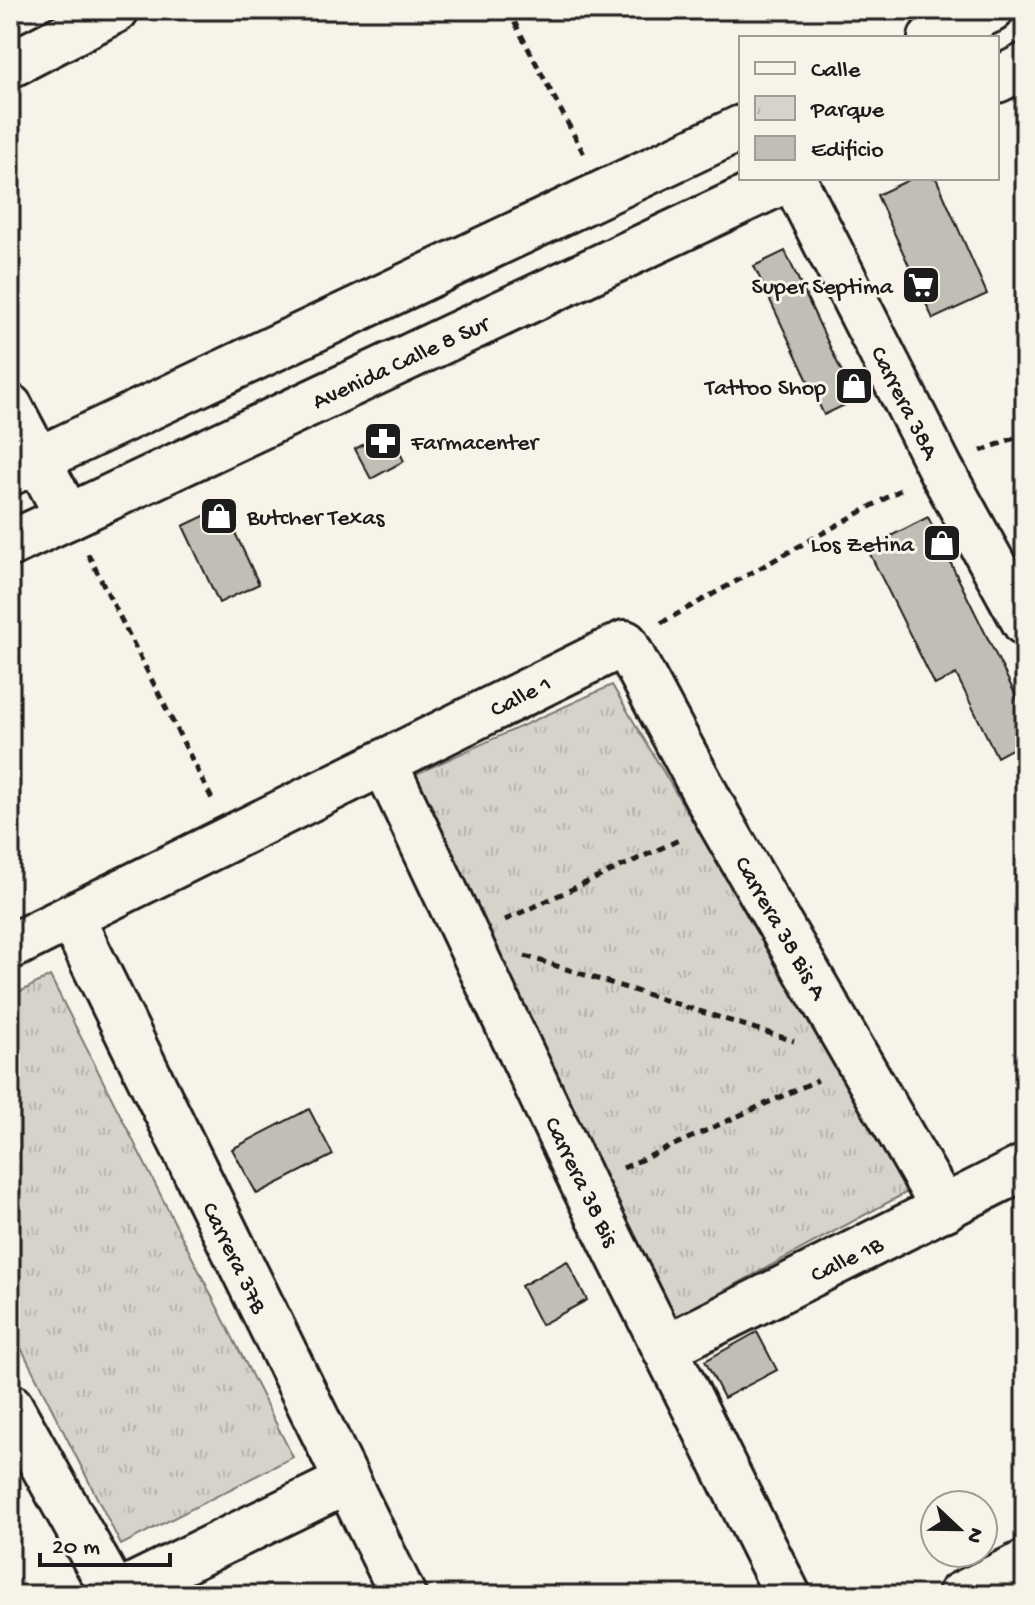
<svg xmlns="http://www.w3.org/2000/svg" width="1035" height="1605" font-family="'Gochi Hand',sans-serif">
<defs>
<pattern id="park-tufts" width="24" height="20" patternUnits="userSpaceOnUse" patternTransform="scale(2)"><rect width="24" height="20" fill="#d7d3cb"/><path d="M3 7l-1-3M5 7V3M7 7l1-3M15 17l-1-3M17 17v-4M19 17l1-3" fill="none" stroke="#b8b5ae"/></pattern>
</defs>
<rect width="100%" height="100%" fill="#f7f3e8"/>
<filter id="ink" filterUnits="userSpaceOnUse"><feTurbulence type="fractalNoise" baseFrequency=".0125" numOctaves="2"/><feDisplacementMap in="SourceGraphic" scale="16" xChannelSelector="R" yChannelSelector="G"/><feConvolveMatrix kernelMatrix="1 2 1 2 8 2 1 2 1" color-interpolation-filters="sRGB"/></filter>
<g filter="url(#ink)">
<g fill="url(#park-tufts)" stroke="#7a7874" stroke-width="2">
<path d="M612,685L911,1190L670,1320L416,774Z"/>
<path d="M50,976L293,1457L121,1545L10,1326V997Z"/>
</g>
<g fill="#c0beb5" stroke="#1c1c1c" stroke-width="2">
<path d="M913,178H936L987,294L933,319L877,195Z"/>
<path d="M785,251L855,400L824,415L754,266Z"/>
<path d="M389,431L404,461L371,479L355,449Z"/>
<path d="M223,507L259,584L219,603L183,526Z"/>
<path d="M928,517L1025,714V742L997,757L956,674L935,685L867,548Z"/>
<path d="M309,1109L333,1155L257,1194L232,1149Z"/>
<path d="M567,1261L587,1300L541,1325L521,1286Z"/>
<path d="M757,1332L777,1370L724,1398L705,1361Z"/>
</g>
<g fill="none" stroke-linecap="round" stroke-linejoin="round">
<g stroke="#1c1c1c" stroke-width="50">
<g id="minor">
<path d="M10,65L116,10"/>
<path d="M793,178L940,468L1025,623"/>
<path d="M10,407L68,517"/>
<path d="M385,764L584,1186L788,1595"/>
<path d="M71,917L403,1595"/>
<path d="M10,947L625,643L720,821L944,1209"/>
<path d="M665,1348L1025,1167"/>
<path d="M10,1406L115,1595"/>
<path d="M114,1595L346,1482"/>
<path d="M960,1595L1025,1563"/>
</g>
</g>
<g stroke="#1c1c1c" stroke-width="50">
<g id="secondary">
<path d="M931,38L991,10"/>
<path d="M997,80L1025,66"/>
<path d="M10,473L741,128"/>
<path d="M10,544L790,178"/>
</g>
</g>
<g stroke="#1c1c1c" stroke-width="5" stroke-dasharray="8 6" stroke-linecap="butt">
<path d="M508,10L585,156"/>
<path d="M981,451L1025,434"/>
<path d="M88,554L212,799"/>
<path d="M661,623L904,488"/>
<path d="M505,920L681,839"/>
<path d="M525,956L794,1041"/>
<path d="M623,1168L818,1080"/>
</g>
<use href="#minor" stroke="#f7f3e8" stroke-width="44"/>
<use href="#secondary" stroke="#f7f3e8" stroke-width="44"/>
</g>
</g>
<defs>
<g id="supermarket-square" transform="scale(2)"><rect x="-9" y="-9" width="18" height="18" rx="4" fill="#1c1c1c" stroke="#f7f3e8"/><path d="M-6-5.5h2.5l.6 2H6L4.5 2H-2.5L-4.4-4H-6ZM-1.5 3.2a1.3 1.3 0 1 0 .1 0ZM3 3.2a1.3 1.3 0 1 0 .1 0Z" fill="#fff"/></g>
<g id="shop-square" transform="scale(2)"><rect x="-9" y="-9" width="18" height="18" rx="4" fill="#1c1c1c" stroke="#f7f3e8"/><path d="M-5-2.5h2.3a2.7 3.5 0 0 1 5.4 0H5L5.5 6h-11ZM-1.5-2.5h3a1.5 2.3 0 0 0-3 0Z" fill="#fff"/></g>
<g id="pharmacy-square" transform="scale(2)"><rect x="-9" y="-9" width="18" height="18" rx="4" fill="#1c1c1c" stroke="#f7f3e8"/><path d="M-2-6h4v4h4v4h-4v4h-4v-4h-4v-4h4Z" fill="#fff"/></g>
</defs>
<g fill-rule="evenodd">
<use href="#supermarket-square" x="921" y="285"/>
<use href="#shop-square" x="854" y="386"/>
<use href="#pharmacy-square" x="383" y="441"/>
<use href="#shop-square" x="219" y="516"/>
<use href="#shop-square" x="942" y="543"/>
</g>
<g text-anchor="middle" stroke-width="6" stroke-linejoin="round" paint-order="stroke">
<g font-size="24" fill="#1c1c1c" stroke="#f7f3e8" text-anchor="end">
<text x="893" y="293">Super Septima</text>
<text x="826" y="394">Tattoo Shop</text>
<text x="411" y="449" text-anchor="start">Farmacenter</text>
<text x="247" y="524" text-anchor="start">Butcher Texas</text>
<text x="914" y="551">Los Zetina</text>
</g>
<g font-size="24" fill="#1c1c1c" stroke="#f7f3e8">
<text transform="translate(400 361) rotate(-25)" y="8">Avenida Calle 8 Sur</text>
<text transform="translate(906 402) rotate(63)" y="8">Carrera 38A</text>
<text transform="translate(520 695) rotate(-27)" y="8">Calle 1</text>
<text transform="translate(782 927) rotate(60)" y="8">Carrera 38 Bis A</text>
<text transform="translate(583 1181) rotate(64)" y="8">Carrera 38 Bis</text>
<text transform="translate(236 1257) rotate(64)" y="8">Carrera 37B</text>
<text transform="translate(846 1258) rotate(-26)" y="8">Calle 1B</text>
</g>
</g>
<rect width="1035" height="1605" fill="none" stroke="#f7f3e8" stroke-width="40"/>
<rect x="20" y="20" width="995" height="1565" fill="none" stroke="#1c1c1c" stroke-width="3" filter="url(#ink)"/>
<rect x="739" y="36" width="260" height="144" fill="#f7f3e8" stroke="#9f9d96" stroke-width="2"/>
<rect x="755" y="62" width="40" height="12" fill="#f7f3e8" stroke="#9f9d96" stroke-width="2"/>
<text x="811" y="76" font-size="24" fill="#1c1c1c">Calle</text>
<rect x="755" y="96" width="40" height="24" fill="url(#park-tufts)" stroke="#9f9d96" stroke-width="2"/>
<text x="811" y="116" font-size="24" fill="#1c1c1c">Parque</text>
<rect x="755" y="136" width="40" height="24" fill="#c0beb5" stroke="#9f9d96" stroke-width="2"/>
<text x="811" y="156" font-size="24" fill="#1c1c1c">Edificio</text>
<g transform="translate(959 1529) rotate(112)"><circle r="38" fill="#f7f3e8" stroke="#9f9d96" stroke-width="2"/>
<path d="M0-6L14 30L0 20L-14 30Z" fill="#1c1c1c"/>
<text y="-12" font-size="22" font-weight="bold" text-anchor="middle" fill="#1c1c1c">N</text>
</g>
<path d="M40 1553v12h130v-12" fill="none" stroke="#1c1c1c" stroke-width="4"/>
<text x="52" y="1553" font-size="24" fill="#1c1c1c" stroke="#f7f3e8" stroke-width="6" paint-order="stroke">20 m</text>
</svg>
